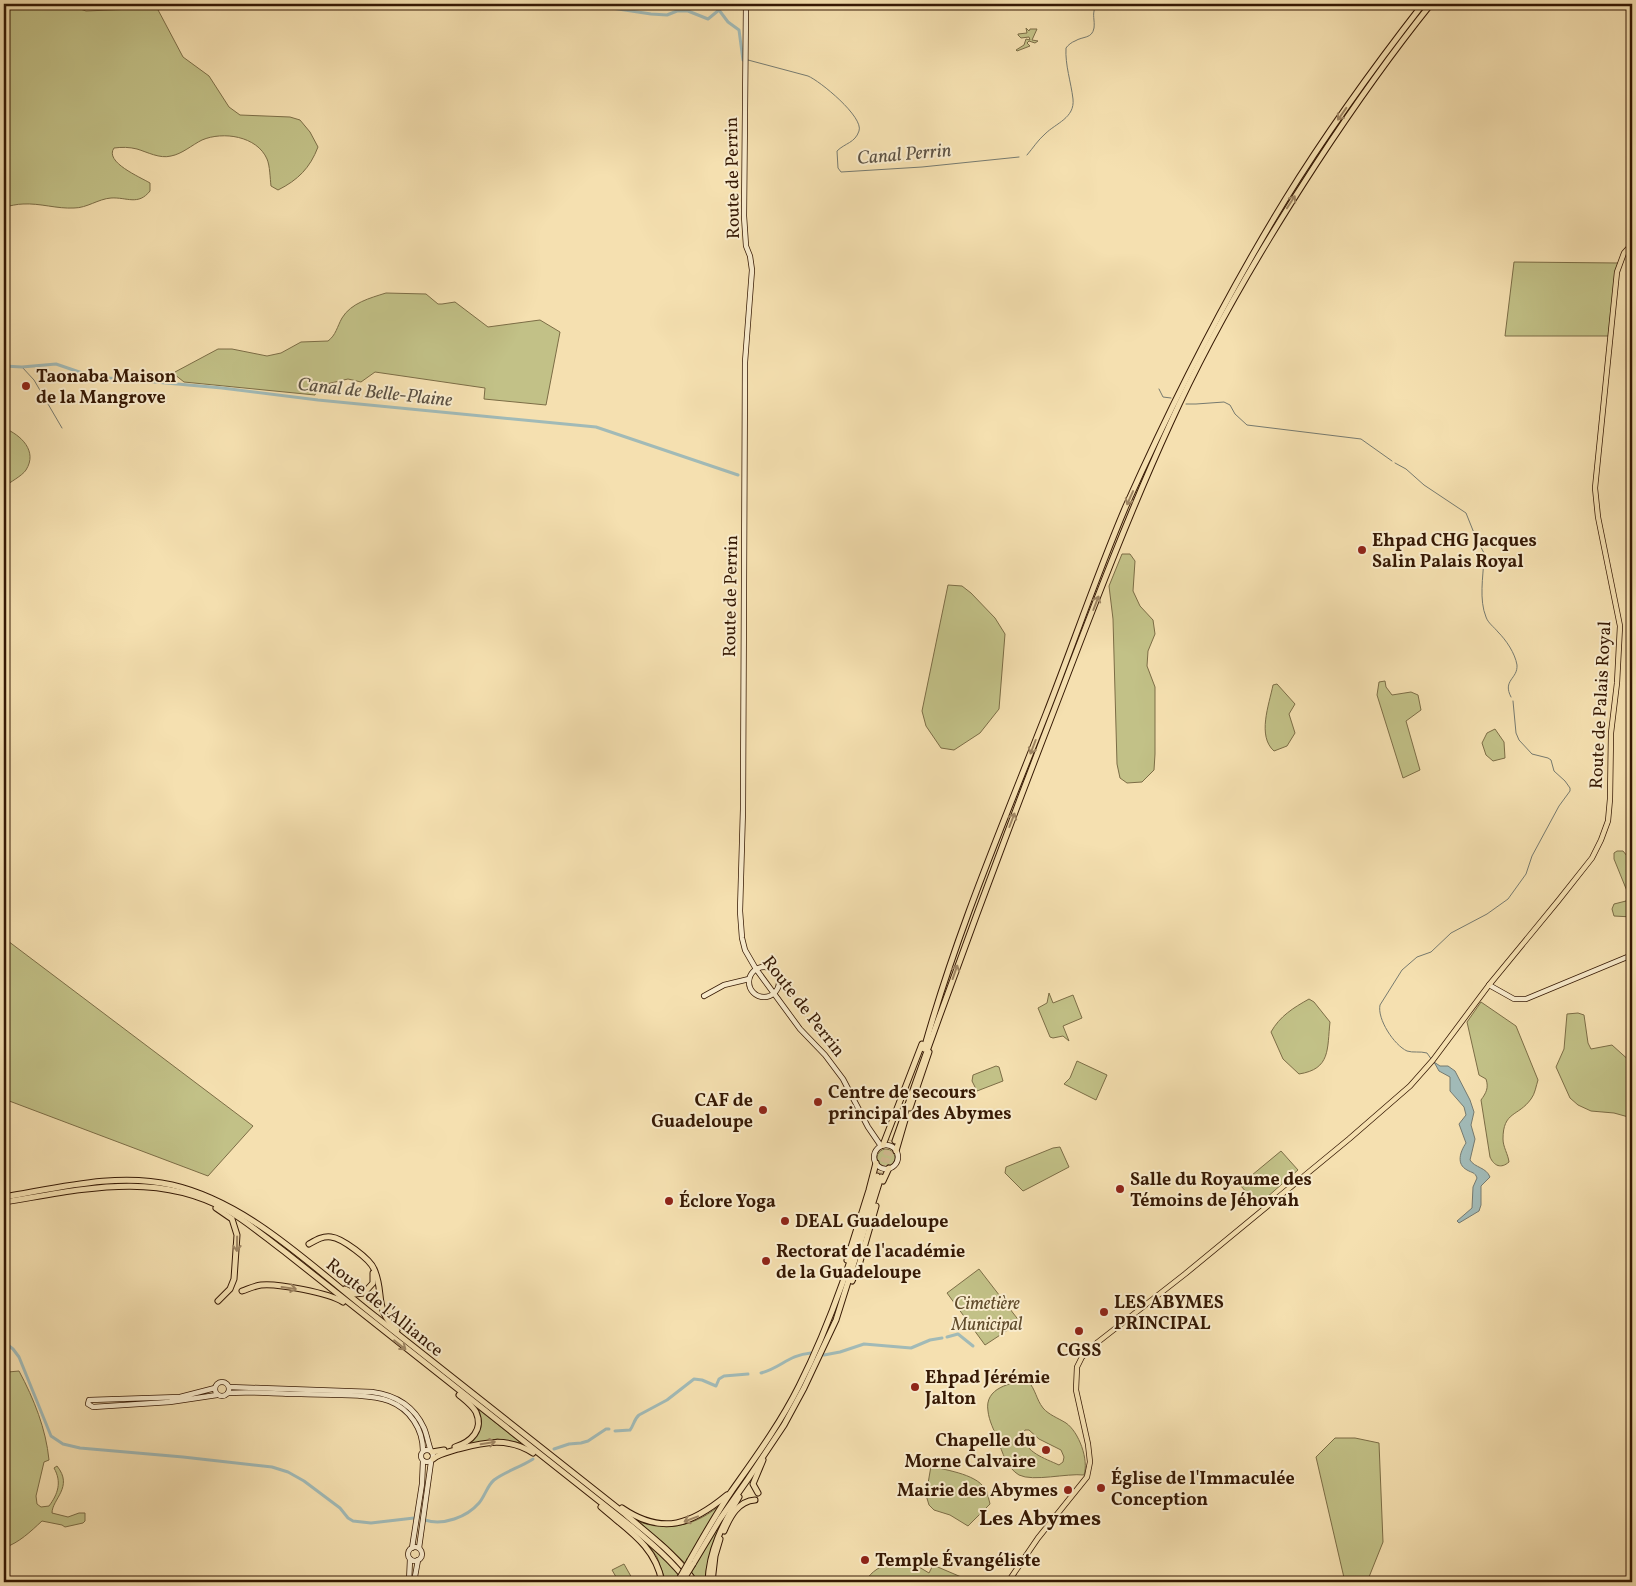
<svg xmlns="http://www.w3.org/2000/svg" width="1636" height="1586" font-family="Vollkorn,serif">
<rect width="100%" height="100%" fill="#f5e0b0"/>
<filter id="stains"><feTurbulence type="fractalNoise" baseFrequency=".004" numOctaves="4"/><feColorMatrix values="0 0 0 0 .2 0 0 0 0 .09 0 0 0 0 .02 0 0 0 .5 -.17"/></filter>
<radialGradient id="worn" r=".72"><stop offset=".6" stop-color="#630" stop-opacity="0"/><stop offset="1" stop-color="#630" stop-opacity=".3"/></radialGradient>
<g fill="#c2c187" stroke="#7c6d46" fill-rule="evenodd">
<path d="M4,4H71L72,6L86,11L157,8L183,57L209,76L229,107L240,115L290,117L300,120L310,132L318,147C310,168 298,180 278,190L271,186C270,178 270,166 267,159C257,136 223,131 202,140C192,145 182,154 171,156C160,159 147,152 137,149C129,147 122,147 114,148C104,162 140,177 150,183V191C138,206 127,197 111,198C98,199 87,208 74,208C57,209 40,203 23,204C17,204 10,206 4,207Z"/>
<path d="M1026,28L1029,31L1030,29H1037L1032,40L1038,41L1035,43L1029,41L1027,43L1030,46L1017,51L1016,50L1024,45L1026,39L1030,40L1029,37L1021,38L1018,35V34L1027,33Z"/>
<path d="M1514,262L1619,263L1610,336H1505Z"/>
<path d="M386,293L426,294L438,304H442L455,302L488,327L540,320L560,332L546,405L484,399L485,388L375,372L361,382L348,379L318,386L315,395L184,382L174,374L175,372L218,349H232L267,356L281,353L301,342L328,341C336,335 337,327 342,318C351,303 370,298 386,293Z"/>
<path d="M4,428C21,435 38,451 26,470C22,476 10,482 4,487Z"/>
<path d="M1122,554H1130L1135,561L1133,591L1140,606L1153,620L1155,634L1148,651L1147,666L1155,687V754L1154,770L1142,782L1127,783L1120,778L1117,764L1113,619L1109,586Z"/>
<path d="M948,585L962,586L971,593L995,618L1005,634L999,709L980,733L954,750L941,748L926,726L922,711Z"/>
<path d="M1385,681L1386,687L1392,695L1411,692L1418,695L1421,710L1406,721L1420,770L1403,778L1377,695L1379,682Z"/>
<path d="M1277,684L1295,704L1289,714L1295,733L1287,746L1274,751C1257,736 1269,705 1273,685Z"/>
<path d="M1495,729L1504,742L1505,758L1493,761L1486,755L1482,743L1487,733Z"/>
<path d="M1617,851H1623L1632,862V917L1614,916L1612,909L1614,904L1626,901L1629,896L1614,859V853Z"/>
<path d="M4,938L253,1126L208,1176L4,1099Z"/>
<path d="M1049,993L1053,1003L1073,995L1082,1018L1063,1026L1069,1041L1063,1036L1053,1038L1050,1037L1038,1008L1047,1003Z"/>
<path d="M1309,999L1314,1002L1330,1022C1327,1049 1331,1069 1299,1074L1283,1059L1271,1032C1280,1016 1293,1008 1309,999Z"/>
<path d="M1481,1002L1516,1026L1538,1080C1536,1086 1535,1094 1531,1099C1518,1117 1503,1111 1503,1139C1503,1147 1508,1154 1509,1162C1501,1169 1494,1166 1490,1157L1481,1100C1486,1093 1489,1088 1486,1079L1479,1075L1467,1022Z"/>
<path d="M1578,1013L1584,1015L1588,1043L1591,1049L1612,1045L1632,1063V1118L1614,1113L1591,1111L1578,1105L1570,1098L1556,1067L1564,1049L1567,1014Z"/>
<path d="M1077,1061L1107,1075L1096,1100L1064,1084L1070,1078Z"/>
<path d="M996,1066L999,1067L1003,1081L977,1091L972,1081L973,1075Z"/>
<path d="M1060,1147L1069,1167L1027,1189L1023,1191L1005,1173L1006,1167L1053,1148Z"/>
<circle cx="886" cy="1158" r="9"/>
<path d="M1281,1151L1298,1170L1258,1205L1240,1185Z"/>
<path d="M979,1269L1020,1322L985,1345L947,1293Z"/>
<path d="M4,1371L8,1372L19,1371C34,1399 46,1429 49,1460L44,1462L36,1496L37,1504L41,1507L49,1506C58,1494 62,1482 54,1468L57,1466C74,1487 52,1499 52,1513L68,1517L79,1513H85V1521L83,1523L65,1527L62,1525L42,1521C30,1532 20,1542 4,1548Z"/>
<path d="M1028,1381C1036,1390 1036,1399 1043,1408C1049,1415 1058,1418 1066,1423C1079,1432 1089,1460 1084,1475C1067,1473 1033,1482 1019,1475C1007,1468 1002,1452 998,1440C994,1430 989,1421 988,1411C984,1388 1011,1382 1028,1381ZM1025,1430H1029L1039,1439L1061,1450L1064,1457L1063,1462L1059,1465C1044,1458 1026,1453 1022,1435Z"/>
<path d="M477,1408L521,1443L497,1439L467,1445C484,1434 477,1425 477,1408Z"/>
<path d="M1335,1438H1355L1379,1443L1383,1542L1367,1582H1345L1316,1457Z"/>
<path d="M931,1466C948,1471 979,1474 987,1492C988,1496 989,1500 990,1504L968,1526L950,1515L934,1510L929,1505L926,1495Z"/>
<path d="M735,1501C721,1527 706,1552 706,1582H698L691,1573L719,1524Z"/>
<path d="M721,1504L686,1564L664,1543L636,1522L637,1521C667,1533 698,1525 721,1504Z"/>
<path d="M647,1543L670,1563L680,1574L676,1582H666L657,1557Z"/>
<path d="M894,1562L914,1564L929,1573L933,1565L973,1582H865C871,1571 882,1565 894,1562Z"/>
<path d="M624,1564L633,1580L628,1582H619L612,1570Z"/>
</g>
<path fill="#a1bab7" stroke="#767a6f" d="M1434,1062L1440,1066H1448L1455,1071L1470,1100L1474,1112L1471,1125L1475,1139L1470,1160C1475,1168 1486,1167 1490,1177L1481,1186V1205L1479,1211L1459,1223L1457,1221L1472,1208L1473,1187L1477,1178C1475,1172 1472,1173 1467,1170C1456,1164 1460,1152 1466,1143L1459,1124L1466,1115L1464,1107L1450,1091V1077L1439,1071Z"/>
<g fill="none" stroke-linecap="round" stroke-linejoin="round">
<g stroke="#767a6f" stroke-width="1">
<path d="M748,60L808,76C820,81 864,117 859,131C855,143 845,143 837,151L838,168L841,172L922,167L1019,157"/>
<path d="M1027,155C1033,148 1038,140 1045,134C1056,123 1075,118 1073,99C1071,82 1065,65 1066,48C1068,45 1072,42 1075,41C1083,36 1092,39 1094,28C1095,20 1092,15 1095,8C1105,8 1118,12 1125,4"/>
<path d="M22,367L34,380L62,428"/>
<path d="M1159,389L1163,397L1171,398"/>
<path d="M1186,404H1196L1224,402L1230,405L1235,414L1247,425L1361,439L1392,461"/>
<path d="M1395,463L1406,469L1424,485L1466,513L1476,538L1484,553"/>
<path d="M1484,559C1483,577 1479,600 1486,617C1488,623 1494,627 1498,632C1506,640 1515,653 1517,665C1518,679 1502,680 1511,697"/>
<path d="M1434,1063L1427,1053C1420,1051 1413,1053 1407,1051C1394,1045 1377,1019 1380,1005L1402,970L1417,957L1431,952L1451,933L1487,914L1508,899L1526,874L1532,856L1559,806L1570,791V788L1565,781L1554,771L1551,760L1548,758L1532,754L1519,740L1516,733L1513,701"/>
</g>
<g stroke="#a1bab7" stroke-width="3">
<path d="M599,4L605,7L651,14L667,15L677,11H688L708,19L719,10L728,22L739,30L743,60"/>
<path d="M4,366L22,367L56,364L88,375L110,378L222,388L318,400L596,427L738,475"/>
<path d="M947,1337L958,1334L973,1346"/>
<path d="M4,1342L13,1349L19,1357L51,1436L63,1444L80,1448L183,1457L272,1467L288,1472L304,1481L340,1508L348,1518L353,1521L371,1523L414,1518"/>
<path d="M824,1355L840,1352L864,1344L911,1348L930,1340L942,1338"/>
<path d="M761,1373C781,1368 788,1355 811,1353"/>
<path d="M615,1431L630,1430C634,1425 634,1419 639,1415L667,1400L694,1379L702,1380L716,1386L719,1379L724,1376L748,1374"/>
<path d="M554,1449L569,1444L581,1443L588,1441L606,1429H609"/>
<path d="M425,1520C443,1526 467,1517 479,1503C485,1496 487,1486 494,1480C504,1472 521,1467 533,1459"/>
</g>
<g stroke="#cfb88e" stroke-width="5" stroke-dasharray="5 2.5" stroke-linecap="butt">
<path d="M877,1176L891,1140"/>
<path d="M881,1177L895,1141"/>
</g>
<g stroke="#361904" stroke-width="6">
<g id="secondary">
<path d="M746,4L744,216L746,246L750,256L752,270L745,362L743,809L740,911L742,938L745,950L756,969L800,1029L825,1055L843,1079L868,1127L881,1146"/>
<circle cx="764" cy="982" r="15"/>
<path d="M1489,985L1514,999H1526L1632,955"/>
<path d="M704,996L724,985L749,979"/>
<circle cx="886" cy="1157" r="12"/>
<circle cx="222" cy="1389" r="7"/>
<path d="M229,1387L372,1392C395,1395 414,1406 424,1428C427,1435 428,1443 431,1451"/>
<path d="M215,1388L180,1397L89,1400L88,1404L93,1407L170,1402L217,1395"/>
<path d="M228,1393C252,1391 277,1394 301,1394C324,1395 368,1393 389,1401C410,1409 423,1429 423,1451"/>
<circle cx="427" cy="1456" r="6"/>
<circle cx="415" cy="1554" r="7"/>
<path d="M412,1548L422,1484L423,1461"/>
<path d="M419,1548L431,1462"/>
<path d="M409,1582L410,1559"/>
<path d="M414,1582L418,1560"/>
</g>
</g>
<g stroke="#361904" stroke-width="6">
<path id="primary" d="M1008,1582L1038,1538L1087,1477L1090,1462L1088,1444L1076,1390L1077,1367L1082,1357L1098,1342L1185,1274L1349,1139L1410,1086L1433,1060L1489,985L1558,901L1592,858L1601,840L1608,821L1610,799L1611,733L1617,683L1620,626L1598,517L1595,488L1617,272L1624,253L1632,244"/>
</g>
<g stroke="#361904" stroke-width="7">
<g id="trunk">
<path d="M924,1049C956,934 1003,824 1046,714C1073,645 1097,574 1126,506C1173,401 1225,298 1285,200C1327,132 1374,67 1423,4"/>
<path d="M910,1108L929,1052"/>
<path d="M895,1141C945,999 997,858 1051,718C1089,619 1126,520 1170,424C1211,333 1262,247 1316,164C1352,109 1390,55 1431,4"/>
<path d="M883,1145L922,1044"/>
<path d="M896,1151L905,1120"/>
<path d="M883,1181L889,1168"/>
<path d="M4,1197C58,1188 117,1172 172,1185C250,1203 314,1269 376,1317C459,1383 542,1449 625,1514C650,1536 676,1554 695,1582"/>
<path d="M4,1202C80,1190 155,1170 227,1210C248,1222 266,1238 285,1252L632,1527C652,1544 672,1561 688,1582"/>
<path d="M216,1208L232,1219L237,1235L234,1279L230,1289L218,1301"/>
<path d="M309,1244C316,1240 322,1236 331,1237C342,1238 370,1259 374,1269C385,1293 373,1309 397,1330"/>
<path d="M847,1260L869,1190L876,1163"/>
<path d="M852,1281L859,1265L876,1206"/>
<path d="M345,1289L355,1294L364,1293L373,1283V1273"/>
<path d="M242,1291C248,1289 254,1286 261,1285C277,1283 329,1293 343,1302"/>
<path d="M455,1447C471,1442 484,1430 476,1412C472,1405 465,1400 459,1395"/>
<path d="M432,1452L444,1450"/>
<path d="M433,1459C440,1453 450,1452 458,1449C485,1442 508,1437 533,1453"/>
<path d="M758,1493L753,1484L763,1460"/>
<path d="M601,1507C627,1530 655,1545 662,1582"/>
<path d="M622,1508C663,1536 692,1524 727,1495"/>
<path d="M724,1531C730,1517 738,1501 755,1500"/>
<path d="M690,1560C703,1537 716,1514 731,1492C755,1458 780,1424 799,1386C833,1319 855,1248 877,1176"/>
<path d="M693,1564L720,1519L748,1479L784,1425L804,1388L836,1320L881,1177"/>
<path d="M708,1582C709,1550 723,1524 739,1497"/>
<path d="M712,1582L715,1556L720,1539"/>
</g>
</g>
<use href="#secondary" stroke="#f8ebcc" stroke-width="4.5"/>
<use href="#primary" stroke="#f5e0b0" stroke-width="4.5"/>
<use href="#trunk" stroke="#f5e0b0" stroke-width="5"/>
<g stroke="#361904" stroke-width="7" stroke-linecap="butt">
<g id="trunk-bridge">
<path d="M678,1581L690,1560"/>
<path d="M682,1582L693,1564"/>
</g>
</g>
<use href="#trunk-bridge" stroke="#f5e0b0" stroke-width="5"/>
</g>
<defs><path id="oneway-shaft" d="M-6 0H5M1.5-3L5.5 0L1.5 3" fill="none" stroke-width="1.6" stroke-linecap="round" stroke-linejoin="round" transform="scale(1.25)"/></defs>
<g stroke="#9f8663">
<use href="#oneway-shaft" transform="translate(1342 114) rotate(125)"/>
<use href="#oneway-shaft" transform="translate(1291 202) rotate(-57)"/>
<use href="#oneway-shaft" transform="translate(1130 498) rotate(114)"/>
<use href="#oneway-shaft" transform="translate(1096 603) rotate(-69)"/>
<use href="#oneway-shaft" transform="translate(1033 747) rotate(111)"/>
<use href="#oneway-shaft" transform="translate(1012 820) rotate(-69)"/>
<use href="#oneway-shaft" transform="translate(955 972) rotate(-71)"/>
<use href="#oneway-shaft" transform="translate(237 1244) rotate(91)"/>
<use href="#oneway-shaft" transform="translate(289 1288) rotate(8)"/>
<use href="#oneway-shaft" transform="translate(400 1345) rotate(38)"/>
<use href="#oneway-shaft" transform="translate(488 1443) rotate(-9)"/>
<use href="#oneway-shaft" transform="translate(691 1519) rotate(159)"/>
</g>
<g fill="#8f2418" stroke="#f8ebcc" stroke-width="2">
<circle cx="26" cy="386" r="5"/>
<circle cx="1362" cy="550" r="5"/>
<circle cx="818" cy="1102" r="5"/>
<circle cx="763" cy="1110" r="5"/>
<circle cx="1120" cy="1189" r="5"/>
<circle cx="669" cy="1201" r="5"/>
<circle cx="785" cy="1221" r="5"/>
<circle cx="766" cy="1261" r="5"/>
<circle cx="1104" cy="1312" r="5"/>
<circle cx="1079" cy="1331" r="5"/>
<circle cx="915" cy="1387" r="5"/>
<circle cx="1046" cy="1450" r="5"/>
<circle cx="1101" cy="1488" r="5"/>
<circle cx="1068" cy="1490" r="5"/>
<circle cx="865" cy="1560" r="5"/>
</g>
<g text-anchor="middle" stroke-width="4" stroke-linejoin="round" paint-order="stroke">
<g font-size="18" fill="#361904" stroke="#f8ebcc">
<text transform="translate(732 178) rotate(-91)" y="6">Route de Perrin</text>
<text transform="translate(730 596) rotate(-89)" y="6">Route de Perrin</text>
<text transform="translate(1600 705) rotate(-87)" y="6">Route de Palais Royal</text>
<text transform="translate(804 1006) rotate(52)" y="6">Route de Perrin</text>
<text transform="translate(385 1307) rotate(39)" y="6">Route de l'Alliance</text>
</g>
<g font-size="18" font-weight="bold" fill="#361904" stroke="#f8ebcc" text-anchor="start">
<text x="36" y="382">Taonaba Maison<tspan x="36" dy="21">de la Mangrove</tspan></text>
<text x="1372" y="546">Ehpad CHG Jacques<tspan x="1372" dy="21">Salin Palais Royal</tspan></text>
<text x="828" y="1098">Centre de secours<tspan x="828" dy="21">principal des Abymes</tspan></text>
<text x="753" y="1106" text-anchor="end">CAF de<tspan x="753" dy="21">Guadeloupe</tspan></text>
<text x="1130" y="1185">Salle du Royaume des<tspan x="1130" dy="21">Témoins de Jéhovah</tspan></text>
<text x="679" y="1207">Éclore Yoga</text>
<text x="795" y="1227">DEAL Guadeloupe</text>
<text x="776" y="1257">Rectorat de l'académie<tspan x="776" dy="21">de la Guadeloupe</tspan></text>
<text x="1114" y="1308">LES ABYMES<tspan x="1114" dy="21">PRINCIPAL</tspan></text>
<text x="1079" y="1356" text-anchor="middle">CGSS</text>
<text x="925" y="1383">Ehpad Jérémie<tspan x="925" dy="21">Jalton</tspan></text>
<text x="1036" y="1446" text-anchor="end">Chapelle du<tspan x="1036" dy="21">Morne Calvaire</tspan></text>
<text x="1111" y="1484">Église de l'Immaculée<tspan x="1111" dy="21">Conception</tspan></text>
<text x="1058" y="1496" text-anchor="end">Mairie des Abymes</text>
<text x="875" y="1566">Temple Évangéliste</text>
</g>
<g font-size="18" font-style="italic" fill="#604b2b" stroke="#f8ebcc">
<text x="987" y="1309">Cimetière<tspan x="987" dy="21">Municipal</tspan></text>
</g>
<g font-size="19" font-style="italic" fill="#5b5143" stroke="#f8ebcc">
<text transform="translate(904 153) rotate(-5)" y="7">Canal Perrin</text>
<text transform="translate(375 391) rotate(6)" y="7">Canal de Belle-Plaine</text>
</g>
<g font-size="22" font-weight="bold" fill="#361904" stroke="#f8ebcc">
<text x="1040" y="1525">Les Abymes</text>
</g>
</g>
<rect width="1636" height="1586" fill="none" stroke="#f5e0b0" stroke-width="20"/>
<rect x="5" y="5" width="1626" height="1576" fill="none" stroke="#361904" stroke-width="2.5"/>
<rect x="10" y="10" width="1616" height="1566" fill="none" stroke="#361904"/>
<rect width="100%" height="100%" filter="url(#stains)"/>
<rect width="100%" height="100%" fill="url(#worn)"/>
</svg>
